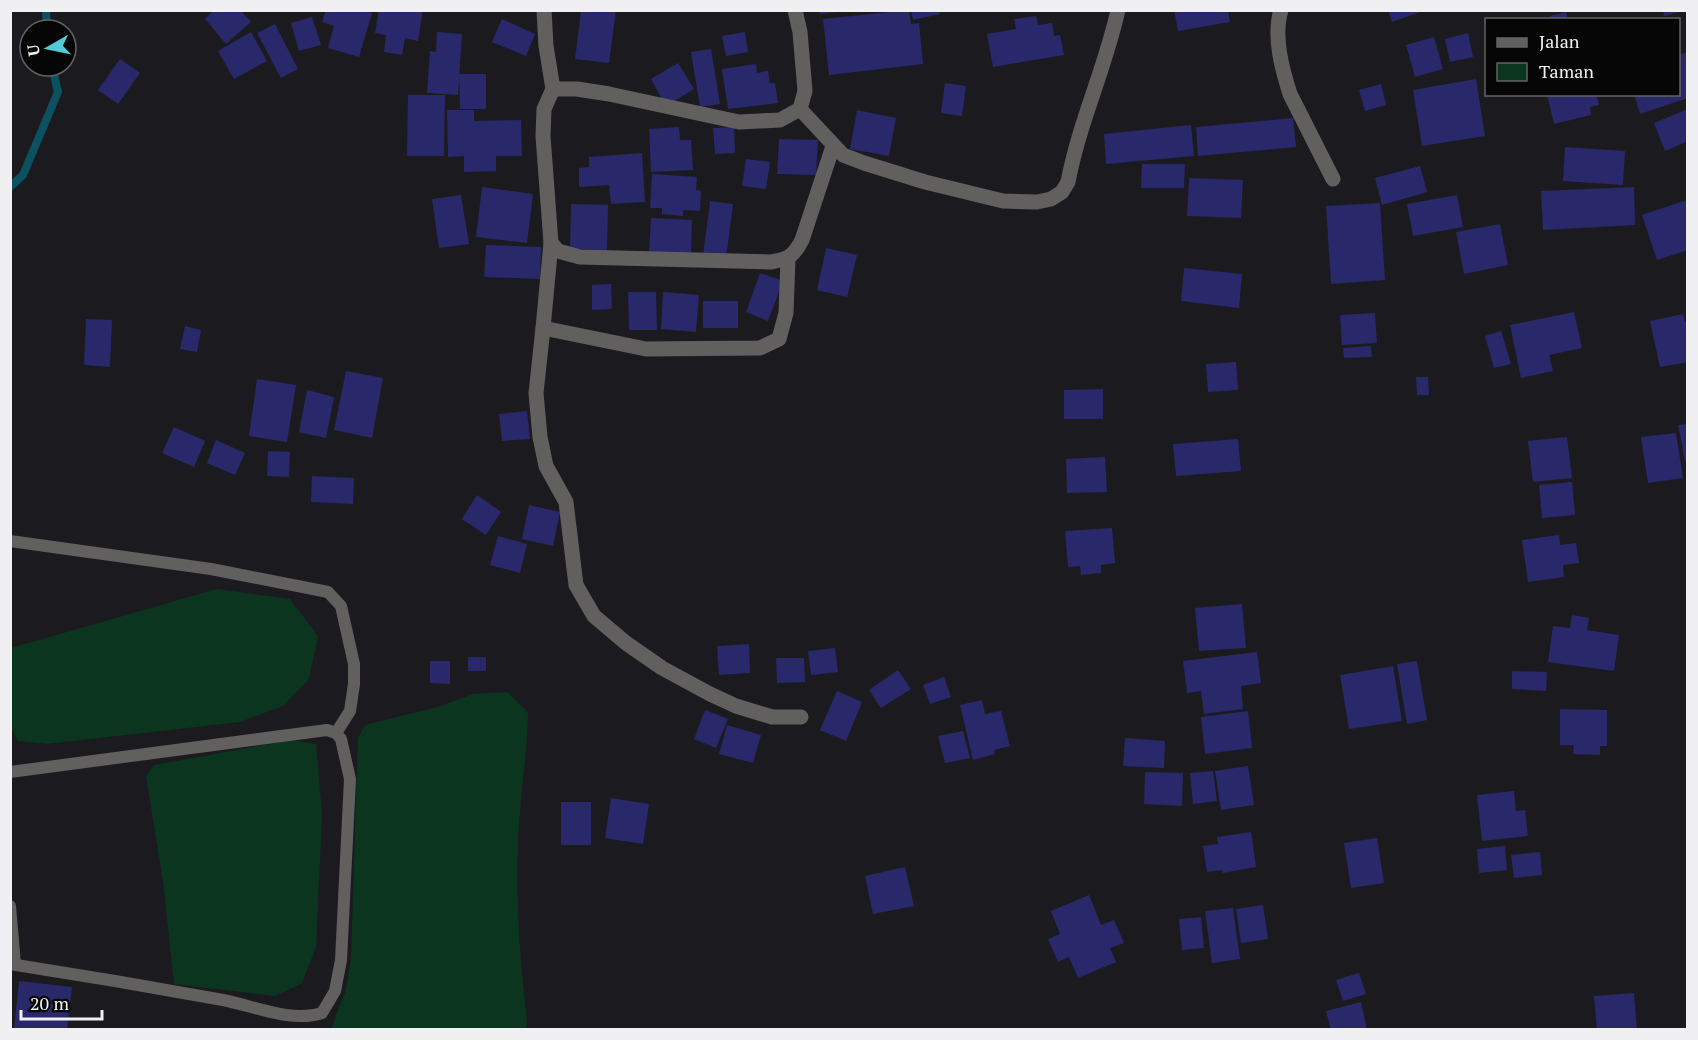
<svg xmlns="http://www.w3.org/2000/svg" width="1698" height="1040" font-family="'PT Serif',serif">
<rect width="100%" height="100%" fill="#1b1b1f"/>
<g fill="#0b351e">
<path d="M217,589L290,599L318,636L309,679L283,706L240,722L47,744L18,741L11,728V648Z"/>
<path d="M507,692L528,712C528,746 522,779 520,813C514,883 519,952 527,1021L526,1029H331L346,990L351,957L358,738L365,725L438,707L473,694Z"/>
<path d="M291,740L316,744L322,815L316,947L302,983L275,996L174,984L163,881L146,776L154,765Z"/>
</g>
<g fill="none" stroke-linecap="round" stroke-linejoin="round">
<g stroke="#0b5161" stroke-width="8">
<path d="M46,10L47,30"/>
<path d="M10,187L23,175L58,92L52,66"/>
</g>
</g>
<g fill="#28286b">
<path d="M214,10H240L251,22L226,44L205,19Z"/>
<path d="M326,10H362L372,13L359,57L328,48L334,26L322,22Z"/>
<path d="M379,10H423L418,41L405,38L402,55L384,52L386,35L375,33Z"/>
<path d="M581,10H616L609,63L575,59Z"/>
<path d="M819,10H837V12L820,14Z"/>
<path d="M909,10L911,24L919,23L923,64L829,75L823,19Z"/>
<path d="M911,10H939L940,14L913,20Z"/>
<path d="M1174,10H1228L1230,22L1178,31Z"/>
<path d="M1388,10H1423V11L1392,22Z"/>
<path d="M1663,10H1683V11L1664,16Z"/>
<path d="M1566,12L1568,20H1550V16Z"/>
<path d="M1036,16L1038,25L1052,23L1054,36L1060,35L1064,55L993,67L987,34L1016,29L1014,19Z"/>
<path d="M312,17L321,45L299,51L291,23Z"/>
<path d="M502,19L535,34L526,56L492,42Z"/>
<path d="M275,24L298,69L281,78L257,33Z"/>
<path d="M251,32L267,61L234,79L218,51Z"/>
<path d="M437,32L462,34L458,95L427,93L430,51L436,52Z"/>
<path d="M745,32L748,52L726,56L722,36Z"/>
<path d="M1468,33L1473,57L1450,62L1445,39Z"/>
<path d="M1434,37L1443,69L1415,77L1406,45Z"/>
<path d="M711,49L720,104L700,107L691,52Z"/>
<path d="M1688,52V98L1640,114L1634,94H1678V55Z"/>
<path d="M120,59L140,73L118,104L98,90Z"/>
<path d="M678,63L694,89L666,106L651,79Z"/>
<path d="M756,64L757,73L768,71L770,83H775L778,103L728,109L722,69Z"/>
<path d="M459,74H486V109H460Z"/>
<path d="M1476,79L1485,136L1422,146L1413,90Z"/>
<path d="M945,83L966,86L962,116L941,113Z"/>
<path d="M1381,84L1386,105L1365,111L1359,90Z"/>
<path d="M1547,94H1596L1599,105L1590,107L1591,115L1554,124Z"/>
<path d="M408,95H445L444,156H407Z"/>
<path d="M1688,109V141L1665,151L1654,123Z"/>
<path d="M447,110H474V121L521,120L522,156H496V171L464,172V156L448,157Z"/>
<path d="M857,110L896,118L889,156L850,149Z"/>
<path d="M1293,118L1296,147L1198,156L1196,127Z"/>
<path d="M1191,125L1194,156L1106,164L1104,134Z"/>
<path d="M679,127L680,140H691L693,170L651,172L649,129Z"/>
<path d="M734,127L735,153L715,154L713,128Z"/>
<path d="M779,139L818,140L816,175L777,174Z"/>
<path d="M1565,147L1625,151L1623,185L1563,181Z"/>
<path d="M642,153L645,202L611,204L609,185L579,187V168L589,167V157Z"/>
<path d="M746,159L770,162L766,189L742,186Z"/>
<path d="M1142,164H1185L1184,188H1141Z"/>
<path d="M1420,166L1427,192L1382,205L1375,178Z"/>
<path d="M652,174L697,177L696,190L701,191L700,211L683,210V216L662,214V208H650Z"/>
<path d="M1189,178L1243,180L1241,218L1187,216Z"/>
<path d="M482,187L533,194L527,243L476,237Z"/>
<path d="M1634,187L1635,225L1543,230L1541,191Z"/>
<path d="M461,195L469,244L439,248L432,199Z"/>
<path d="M1457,195L1463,227L1413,236L1407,204Z"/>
<path d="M1687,200L1688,250L1657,260L1642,215Z"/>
<path d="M710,201L733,204L726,258L703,256Z"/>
<path d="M1380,203L1385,280L1331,284L1326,206Z"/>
<path d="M571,204L608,205L607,250L570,249Z"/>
<path d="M651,218L692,220L691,254L649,252Z"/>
<path d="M1500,224L1508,265L1464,274L1456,232Z"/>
<path d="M486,245L541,247L540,279L484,277Z"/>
<path d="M826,248L857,255L847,297L817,290Z"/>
<path d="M1184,268L1242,274L1239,308L1181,301Z"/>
<path d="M760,273L783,281L768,321L746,312Z"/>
<path d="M611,284L612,309L592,310V285Z"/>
<path d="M628,292H656L657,330H629Z"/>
<path d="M663,292L699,295L696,332L661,329Z"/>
<rect x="703" y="301" width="35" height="27"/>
<path d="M1574,312L1582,348L1549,355L1553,371L1521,378L1510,325Z"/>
<path d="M1375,313L1377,343L1342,345L1340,315Z"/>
<path d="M1683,314L1685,322L1688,321V362L1660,367L1650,321Z"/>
<path d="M86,319L112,320L110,367L84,365Z"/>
<path d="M185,326L201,330L197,352L180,349Z"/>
<path d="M1501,331L1511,364L1494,368L1485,336Z"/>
<path d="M1371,346L1372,357L1344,358L1343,348Z"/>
<path d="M1236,362L1238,390L1208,392L1206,364Z"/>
<path d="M346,371L383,378L372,438L334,430Z"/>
<path d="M1416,377H1428L1429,395H1417Z"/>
<path d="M257,379L296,385L287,442L249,436Z"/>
<path d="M1103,389V419H1064V390Z"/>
<path d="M307,390L334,397L326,438L299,432Z"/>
<path d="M527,411L530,439L502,441L499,414Z"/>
<path d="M1688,424V461H1685L1678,425Z"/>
<path d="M174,427L205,441L194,467L162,453Z"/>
<path d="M1676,433L1683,478L1648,483L1641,437Z"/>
<path d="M1567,437L1572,478L1533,482L1528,441Z"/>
<path d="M1238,439L1241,471L1176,476L1173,444Z"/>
<path d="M216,440L245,453L235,475L207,463Z"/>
<path d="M268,451L290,452L289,477L267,476Z"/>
<path d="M1105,457L1107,492L1067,493L1066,459Z"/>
<path d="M312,476L354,478L353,504L311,502Z"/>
<path d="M1572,482L1575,515L1542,518L1539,485Z"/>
<path d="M477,495L501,512L486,535L462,519Z"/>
<path d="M529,505L560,512L553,546L522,539Z"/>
<path d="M1112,528L1115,563L1101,565V573L1081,575L1080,566L1068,567L1065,531Z"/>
<path d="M1559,535L1560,545L1576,543L1579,563L1563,565L1564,577L1528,582L1522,540Z"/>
<path d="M498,536L527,544L520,573L490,565Z"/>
<path d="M1242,604L1246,648L1199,651L1195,608Z"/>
<path d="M1572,615L1589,618L1587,630L1619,635L1614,671L1548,662L1553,626L1570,628Z"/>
<path d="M749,644L750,673L719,675L717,646Z"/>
<path d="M835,648L838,672L811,675L808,651Z"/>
<path d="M1257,652L1261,683L1241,686L1243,709L1204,714L1201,691L1187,693L1183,661Z"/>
<rect x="468" y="657" width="18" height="14"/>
<path d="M776,658H804L805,682L777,683Z"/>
<path d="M430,661H450V684L430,683Z"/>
<path d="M1417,661L1427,720L1407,724L1397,664Z"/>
<path d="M1393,666L1402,721L1349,729L1340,675Z"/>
<path d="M898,670L911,689L881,708L869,690Z"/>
<path d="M1512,671L1547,672L1546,691L1512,689Z"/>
<path d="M944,677L951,697L930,704L923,685Z"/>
<path d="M837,691L862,702L846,741L820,730Z"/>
<path d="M982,700L985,714L1001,711L1010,746L994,750L995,754L973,760L960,705Z"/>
<path d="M1560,709L1607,710V746H1600V755L1573,754L1574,745H1560Z"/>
<path d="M705,710L728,719L716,748L694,739Z"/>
<path d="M1248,711L1252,748L1205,754L1201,717Z"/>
<path d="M727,725L761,735L753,763L719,754Z"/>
<path d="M963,731L970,758L945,763L938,736Z"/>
<path d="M1125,738L1165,741L1164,768L1123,766Z"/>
<path d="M1248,766L1254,805L1221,810L1215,771Z"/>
<path d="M1213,771L1217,801L1193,804L1190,773Z"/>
<path d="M1145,772L1183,773L1182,806L1144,804Z"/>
<path d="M1514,791L1516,811L1525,810L1528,836L1482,841L1477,795Z"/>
<path d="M611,798L649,804L643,844L605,838Z"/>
<rect x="561" y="802" width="30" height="43"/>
<path d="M1251,832L1256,867L1223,873L1222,870L1207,872L1203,846L1218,844L1217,837Z"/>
<path d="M1377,838L1384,883L1351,888L1344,843Z"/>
<path d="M1505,846L1507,870L1479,873L1477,849Z"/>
<path d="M1540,852L1542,875L1514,878L1511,855Z"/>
<path d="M905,867L914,906L873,914L865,876Z"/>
<path d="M1089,895L1101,925L1114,920L1124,943L1110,948L1116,962L1078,978L1069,957L1058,962L1048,939L1060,934L1051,911Z"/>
<path d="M1263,905L1268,939L1241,943L1236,909Z"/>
<path d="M1233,908L1240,959L1212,963L1205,911Z"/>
<path d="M1201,917L1204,948L1182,950L1179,919Z"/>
<path d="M1359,973L1366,994L1343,1001L1336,980Z"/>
<path d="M19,981L72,987L67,1030H14Z"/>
<path d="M1634,993L1637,1030H1597L1594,996Z"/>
<path d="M1361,1002L1367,1030H1331L1326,1011Z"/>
</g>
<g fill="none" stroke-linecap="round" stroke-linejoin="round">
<g stroke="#62605f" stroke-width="12">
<path d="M10,541L211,569L328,592L341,606L354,664V684L350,711L336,733"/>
<path d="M10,772L327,730L336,733L341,739L350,779L341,960L335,991L322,1013C291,1023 254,1006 223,1000C152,987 81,975 10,964"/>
<path d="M10,906L15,964"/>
</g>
<g stroke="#62605f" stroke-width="15">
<path d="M544,10L546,46L553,89"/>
<path d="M795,10L800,32L805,91L800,109L780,120L739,122L609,94L577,89H553L544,109L543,136L551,243L558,251L580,257L771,262C788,259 794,256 802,240L833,146"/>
<path d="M1281,10C1273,36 1282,69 1290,94L1333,179"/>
<path d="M800,109L843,155L864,163L925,182L1003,201L1037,202L1051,199L1062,192L1068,182C1079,123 1105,69 1118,10"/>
<path d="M551,243L543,328L646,349L760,348L779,339L786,313L788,259"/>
<path d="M543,328L536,393L540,437L546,466L566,502L576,585L594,616L626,643L662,668L710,694L736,706L772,717H801"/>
</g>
</g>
<rect width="1698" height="1040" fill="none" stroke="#f0f0f2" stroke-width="24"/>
<rect x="1485" y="18" width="195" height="78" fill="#060607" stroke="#646465" stroke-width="1.5"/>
<rect x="1497" y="38" width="30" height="9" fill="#62605f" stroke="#646465" stroke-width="1.5"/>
<text x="1539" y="48" font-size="18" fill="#f0f0f2">Jalan</text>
<rect x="1497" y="63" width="30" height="18" fill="#0b351e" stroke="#646465" stroke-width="1.5"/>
<text x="1539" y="78" font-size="18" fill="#f0f0f2">Taman</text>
<g transform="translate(48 48) rotate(261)"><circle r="28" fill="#060607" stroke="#646465" stroke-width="1.5"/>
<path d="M0-4.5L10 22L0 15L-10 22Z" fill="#52cbd9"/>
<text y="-9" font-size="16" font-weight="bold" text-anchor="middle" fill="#f0f0f2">U</text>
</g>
<path d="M21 1010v9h81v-9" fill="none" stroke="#f0f0f2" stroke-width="3"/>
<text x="30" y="1010" font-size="18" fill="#f0f0f2" stroke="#060607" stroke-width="4.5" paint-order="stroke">20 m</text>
</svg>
